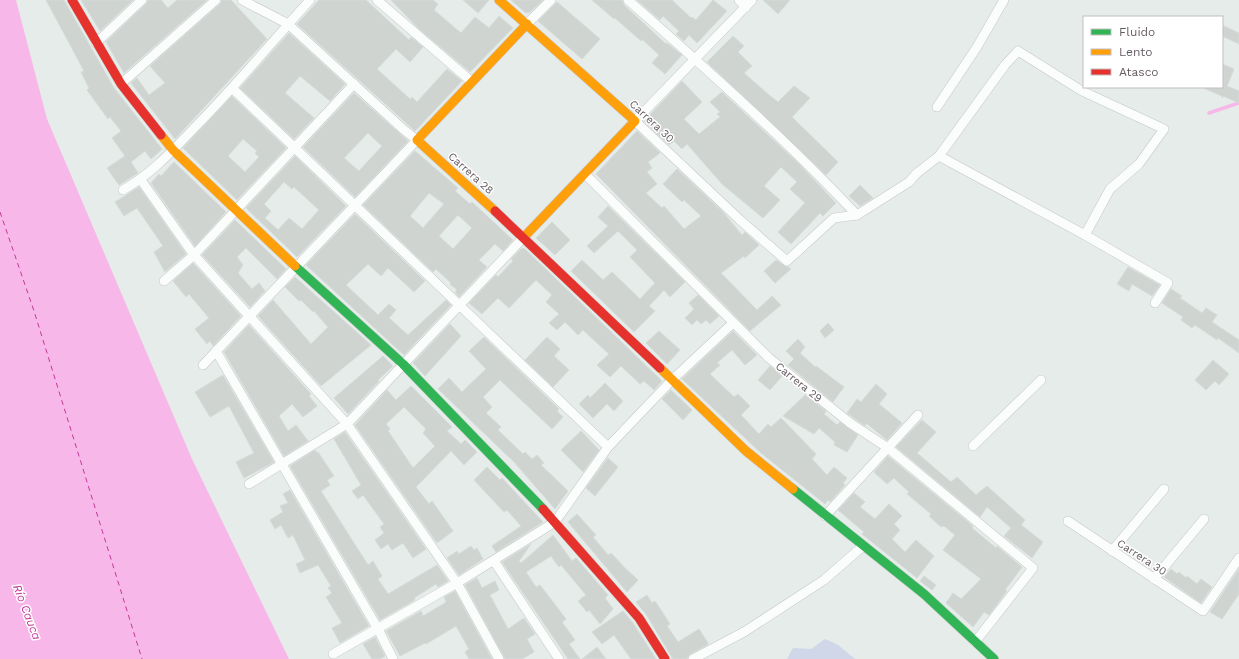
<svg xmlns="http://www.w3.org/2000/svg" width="1239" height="659" font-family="'Work Sans',sans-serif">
<rect width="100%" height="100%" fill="#e5ece9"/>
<path fill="#cfd7e8" d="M825,639L838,645L855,659H787L793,648L811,649Z"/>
<path fill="#f7b8e9" d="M0,0H16L47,119L192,459L289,659H0Z"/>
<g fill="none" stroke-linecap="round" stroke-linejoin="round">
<path stroke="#f7b8e9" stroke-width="3.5" d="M1209,113L1239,103"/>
<path stroke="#c33998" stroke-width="1" stroke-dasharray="5 4" stroke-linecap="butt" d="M0,212L34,311L142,659"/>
</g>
<g fill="#cfd4d1" stroke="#d4dcd8" fill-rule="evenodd">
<path d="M46,0H64L114,88L162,149L151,159L145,151L131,162L138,173L119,185L107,168L125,156L112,138L121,131L110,117L108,119L87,90L89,88L81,72L84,71Z"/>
<path d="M81,0H133L100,31Z"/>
<path d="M148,0H161L168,8L177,0H207L124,73L106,42L146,4Z"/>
<path d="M222,0H231L267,39L175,139L131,83L137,78L149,95L165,83L150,66L220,4Z"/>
<path d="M319,0H366L409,40L411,37L423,47L410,62L396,49L377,69L410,99L412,97L417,102L447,69L462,81L415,131L297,24Z"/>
<path d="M391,0H433L438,4L434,10L461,33L475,17L489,28L499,16L513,28L470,72L419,29Z"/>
<path d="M463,0H489L478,13Z"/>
<path d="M511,0H543L529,13L528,12L526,13Z"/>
<path d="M592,0H622L624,5L666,44L667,43L682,55L665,74L652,63L659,55L642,39L641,41L615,18L614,19Z"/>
<path d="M637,0H672L691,18L692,17L696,20L713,0L727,11L697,43L689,35L684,41L676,34L679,31L663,16L660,20Z"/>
<path d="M763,0H790L778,14Z"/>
<path d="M557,2L600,39L582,59L538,21Z"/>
<path d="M1222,25L1239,33V44L1222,36Z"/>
<path d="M289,33L345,84L330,101L300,76L285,93L314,118L294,139L240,88Z"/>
<path d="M733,36L744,46L738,52L752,66L744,73L769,95L778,102L794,86L810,98L792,117L838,162L826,175L707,62Z"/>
<path d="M1222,64L1234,69L1227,86L1239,91V103L1223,96L1222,98V96L1201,87H1222Z"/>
<path d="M682,81L702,102L684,119L699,134L720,117L717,114L720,112L710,102L722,92L798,163L836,203L823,216L820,213L791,244L778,232L805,203L790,189L797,182L781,167L764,186L780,200L763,218L722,184L687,144L682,149L674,141L669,145L644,121Z"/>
<path d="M354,93L408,141L355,197L303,147ZM368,133L382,146L359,171L344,158Z"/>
<path d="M232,96L286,148L237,200L183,148ZM243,139L257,151L255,153L259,157L245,172L228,156Z"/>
<path d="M637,131L660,153L648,162L652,168L647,172L657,184L646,193L662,208L664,206L684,229L701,216L684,200L682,202L663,184L677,169L723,212L742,235L745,232L759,245L745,258L744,256L721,273L757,310L772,296L781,305L750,331L596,174Z"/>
<path d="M415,151L458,188L455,191L470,204L472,202L513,240L503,251L495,244L479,260L487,267L459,297L455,292L457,290L450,284L451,283L436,269L433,272L363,205ZM429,193L444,204L423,228L410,216ZM458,215L472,228L453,249L439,236Z"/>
<path d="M295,156L346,206L297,257L246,208ZM284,182L292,189L294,187L319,210L302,229L289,218L278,230L265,218L271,211L264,204Z"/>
<path d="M174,162L226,212L195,246L151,183L159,174L161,176Z"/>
<path d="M860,185L873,198L860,206L849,196Z"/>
<path d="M139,187L186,254L165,272L154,252L163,246L137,208L124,216L115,202Z"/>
<path d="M608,206L685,282L670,297L664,290L649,306L655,311L634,332L571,271L582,260L603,280L612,272L640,299L655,283L630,257L637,250L618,231L594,253L587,246L608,226L598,217Z"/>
<path d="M355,214L425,281L414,292L388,268L381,276L368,264L346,285L378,315L389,304L396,310L389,318L408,335L446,300L451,305L404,355L306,265Z"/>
<path d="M235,220L286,269L277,279L246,248L237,257L243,265L238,273L252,289L259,283L265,291L250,307L202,255Z"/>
<path d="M552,222L570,240L555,255L536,238Z"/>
<path d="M522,248L525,249L662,381L654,390L644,381L640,384L621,366L610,377L597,365L609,354L583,330L578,335L565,322L557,330L549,323L559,314L546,302L552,295L536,280L509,308L498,298L482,314L469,303L496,275L498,277L513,261L511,259Z"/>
<path d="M776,260L791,269L775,283L764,271Z"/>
<path d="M193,263L241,316L213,346L210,341L207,344L195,329L209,318L189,294L186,297L173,281Z"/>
<path d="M1128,267L1160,285L1152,296L1132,284L1129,291L1117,284Z"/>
<path d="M295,277L371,345L321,386L258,316L273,300L311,344L328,327L314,311L313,312L301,300L299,301L285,287Z"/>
<path d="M1171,289L1182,296L1180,298L1202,313L1206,308L1217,315L1212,322L1239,340V353L1218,338L1217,340L1195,325L1192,328L1181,320L1183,317L1162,303Z"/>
<path d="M698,295L719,316L710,324L706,320L701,324L697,320L692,325L685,318L694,309L689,303Z"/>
<path d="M828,323L834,330L825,338L820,331Z"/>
<path d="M450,324L461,336L425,376L413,363Z"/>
<path d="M249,325L311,394L309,396L317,406L303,417L292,404L279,416L288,431L296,425L308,441L284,456L224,352Z"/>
<path d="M659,331L680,350L667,364L646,343Z"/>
<path d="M733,331L757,355L745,365L732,350L717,363L720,365L710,374L734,397L738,394L750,406L741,415L759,434L768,424L771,427L781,418L816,454L812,459L827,475L834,467L847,478L843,483L845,485L830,502L828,500L825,504L761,453L682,379Z"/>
<path d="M484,337L559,409L557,411L563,417L552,429L500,380L483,397L492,407L486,413L501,427L498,430L523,454L525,452L532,459L537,455L544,463L541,465L568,491L555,509L514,462L438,389L449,378L462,392L486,369L469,351Z"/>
<path d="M547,337L560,349L554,356L569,370L553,387L525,360Z"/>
<path d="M798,339L805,347L800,353L815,367L816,366L844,387L833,402L788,365L794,359L786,351Z"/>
<path d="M383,356L393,366L378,380L379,381L348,414L334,398Z"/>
<path d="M1213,360L1229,374L1219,385L1215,381L1206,390L1195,380Z"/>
<path d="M770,366L782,376L770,390L758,380Z"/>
<path d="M223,375L274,462L244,478L236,462L254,453L229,406L210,417L195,392Z"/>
<path d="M605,383L623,401L614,411L607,404L593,418L579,404L588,395L590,398Z"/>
<path d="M876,384L887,394L879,404L902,423L887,440L866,423L865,426L847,413L857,399L861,402Z"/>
<path d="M411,386L452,427L447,431L461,444L465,440L477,452L464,465L451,451L416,487L429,504L432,501L453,531L437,543L355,425L387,390L396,400ZM404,407L426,429L423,433L435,446L413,468L388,431L390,429L386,424Z"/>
<path d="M671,390L692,410L683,420L662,399Z"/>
<path d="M805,395L826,411L824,414L837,425L840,422L858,435L847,452L834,445L835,442L819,428L814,434L783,416Z"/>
<path d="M922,420L936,432L917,453L951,482L957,477L976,495L987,486L1025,520L1021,525L1043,542L1032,558L1004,536L1011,528L987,507L980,517L896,447Z"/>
<path d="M581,431L599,450L583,472L561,450Z"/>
<path d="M345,432L426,549L413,558L403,543L392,550L388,544L381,549L375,540L384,533L380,527L384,524L363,495L358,499L352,491L361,485L334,439Z"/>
<path d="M315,450L317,453L318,452L334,476L327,480L330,485L321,491L368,565L373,561L382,576L378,579L388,594L437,565L448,581L438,587L436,584L414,598L415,600L380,620L290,466Z"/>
<path d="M888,456L973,526L972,528L996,548L997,546L1022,567L1005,590L1007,591L989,615L984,612L973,627L946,603L953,593L961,599L981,579L943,550L955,535L944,526L941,527L929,516L931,514L907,494L909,492L894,478L887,484L874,472Z"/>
<path d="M608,458L618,467L595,496L586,488Z"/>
<path d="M487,467L500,480L502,478L543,522L496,552L492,546L521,526L507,510L504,512L474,480Z"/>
<path d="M290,490L369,626L340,643L332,628L342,623L326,597L332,593L328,588L331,586L318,565L300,573L296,564L305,560L293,535L288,538L281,525L275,529L270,520L283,512L280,506L288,503L283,494Z"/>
<path d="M854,493L865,502L860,507L875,519L889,504L902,516L894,524L900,530L892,539L905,552L916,540L934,556L917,578L862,534L864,532L838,510Z"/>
<path d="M577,514L596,535L593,537L608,555L611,553L625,568L638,580L627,592L568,522Z"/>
<path d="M553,535L572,561L576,558L608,595L605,598L613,609L600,624L589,610L587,612L578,601L586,595L561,565L559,567L551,556L526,572L536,587L540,585L566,619L562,622L575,640L569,644L580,659H568L502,562L531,544L519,561L521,563Z"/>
<path d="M471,546L474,550L477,548L483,559L459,575L447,558L457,551L459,554Z"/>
<path d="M1171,569L1177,574L1179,572L1186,578L1187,576L1197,584L1201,579L1212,587L1201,603L1164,577Z"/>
<path d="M1239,569V594L1222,619L1210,612Z"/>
<path d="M924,576L936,585L932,590L920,581Z"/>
<path d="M477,578L482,588L495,581L499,590L490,595L508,629L524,618L535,634L527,639L534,652L522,659H505L465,585Z"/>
<path d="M455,591L492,659H469L465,652L469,649L456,626L426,644L425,643L400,656L386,631L421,611L423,616L445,603L446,601L444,597Z"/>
<path d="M647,595L652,603L655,601L670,624L667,626L678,642L699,629L708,643L707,645L690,654L687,659H673L646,614L636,602Z"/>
<path d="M623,611L633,623L656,659H631L614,635L602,644L592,632Z"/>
<path d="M375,637L385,656L380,659H372L363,644Z"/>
<path d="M597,647L606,659H582Z"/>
</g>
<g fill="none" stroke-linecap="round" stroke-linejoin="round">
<g stroke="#c6c8c7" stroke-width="10">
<g id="street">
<path d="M377,0L472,82"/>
<path d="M628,0C707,69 785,139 857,215"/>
<path d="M739,0L746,7"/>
<path d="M752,0L635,121L740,220L787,261L834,218L857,215L909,182L917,173L939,156L1005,65L1018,51L1082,91L1164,129L1139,164L1110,189L1085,235"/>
<path d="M527,24L551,0"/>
<path d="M96,43L142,0"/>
<path d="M121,84L216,0"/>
<path d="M232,88L608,447"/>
<path d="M937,107L977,47L1004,0"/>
<path d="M939,156L1085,235L1168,283L1155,303"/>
<path d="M585,174L769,358L850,423L888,448L1033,568L975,642"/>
<path d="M141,180L194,255L347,424L457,583L499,659"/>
<path d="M123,190C153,173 175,148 198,124C237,84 273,41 310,0"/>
<path d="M164,281L194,255L354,84"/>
<path d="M216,351L378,629L393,659"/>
<path d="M203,365L417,140L404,130L288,24L242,0"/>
<path d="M973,446L1041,380"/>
<path d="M249,484L347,424L524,237"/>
<path d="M825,516L918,415"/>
<path d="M1068,521L1203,611L1239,558"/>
<path d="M1112,551L1164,489"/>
<path d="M494,561L559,659"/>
<path d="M1154,579L1204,519"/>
<path d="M333,654L457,583L555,522L608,447L672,380L733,323"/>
<path d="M693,659L744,632L824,580L863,546"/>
</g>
</g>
<g stroke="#c7c8c8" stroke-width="10">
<g id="fast">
<path d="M295,266L403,364L543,509"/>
<path d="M793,489L924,594L994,659"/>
</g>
</g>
<g stroke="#c7c8c8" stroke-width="10">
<g id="slow">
<path d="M499,0L635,121L524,237"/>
<path d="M161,135L173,150L295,266"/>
<path d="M495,211L417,140L527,24"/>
<path d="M660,368L746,451L793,489"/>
</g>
</g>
<g stroke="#c7c8c8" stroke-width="10">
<g id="jam">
<path d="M72,0L121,84L161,135"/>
<path d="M495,211L660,368"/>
<path d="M543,509L639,618L665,659"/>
</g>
</g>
<use href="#street" stroke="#fbfcfc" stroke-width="9"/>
<use href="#fast" stroke="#30b455" stroke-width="9"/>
<use href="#slow" stroke="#ff9f0a" stroke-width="9"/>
<use href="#jam" stroke="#e5322d" stroke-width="9"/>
</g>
<g text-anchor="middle" stroke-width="3" stroke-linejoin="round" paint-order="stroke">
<g font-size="11" fill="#645b61" stroke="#fff">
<text transform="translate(652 121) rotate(43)" y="4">Carrera 30</text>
<text transform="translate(471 173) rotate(42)" y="4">Carrera 28</text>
<text transform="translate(799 382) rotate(39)" y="4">Carrera 29</text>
<text transform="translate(1142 557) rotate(33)" y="4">Carrera 30</text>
</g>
<g font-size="12" font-style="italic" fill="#c33998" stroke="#fff">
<text transform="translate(27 612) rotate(69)" y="4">Río Cauca</text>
</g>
</g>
<rect x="1083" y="16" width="140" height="72" fill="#ffffff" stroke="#c1bdc0"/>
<rect x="1091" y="29" width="20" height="6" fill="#30b455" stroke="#c1bdc0"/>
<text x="1119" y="36" font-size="12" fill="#645b61">Fluido</text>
<rect x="1091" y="49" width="20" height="6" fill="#ff9f0a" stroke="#c1bdc0"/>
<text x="1119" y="56" font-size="12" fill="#645b61">Lento</text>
<rect x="1091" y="69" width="20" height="6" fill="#e5322d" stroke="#c1bdc0"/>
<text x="1119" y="76" font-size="12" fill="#645b61">Atasco</text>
</svg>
